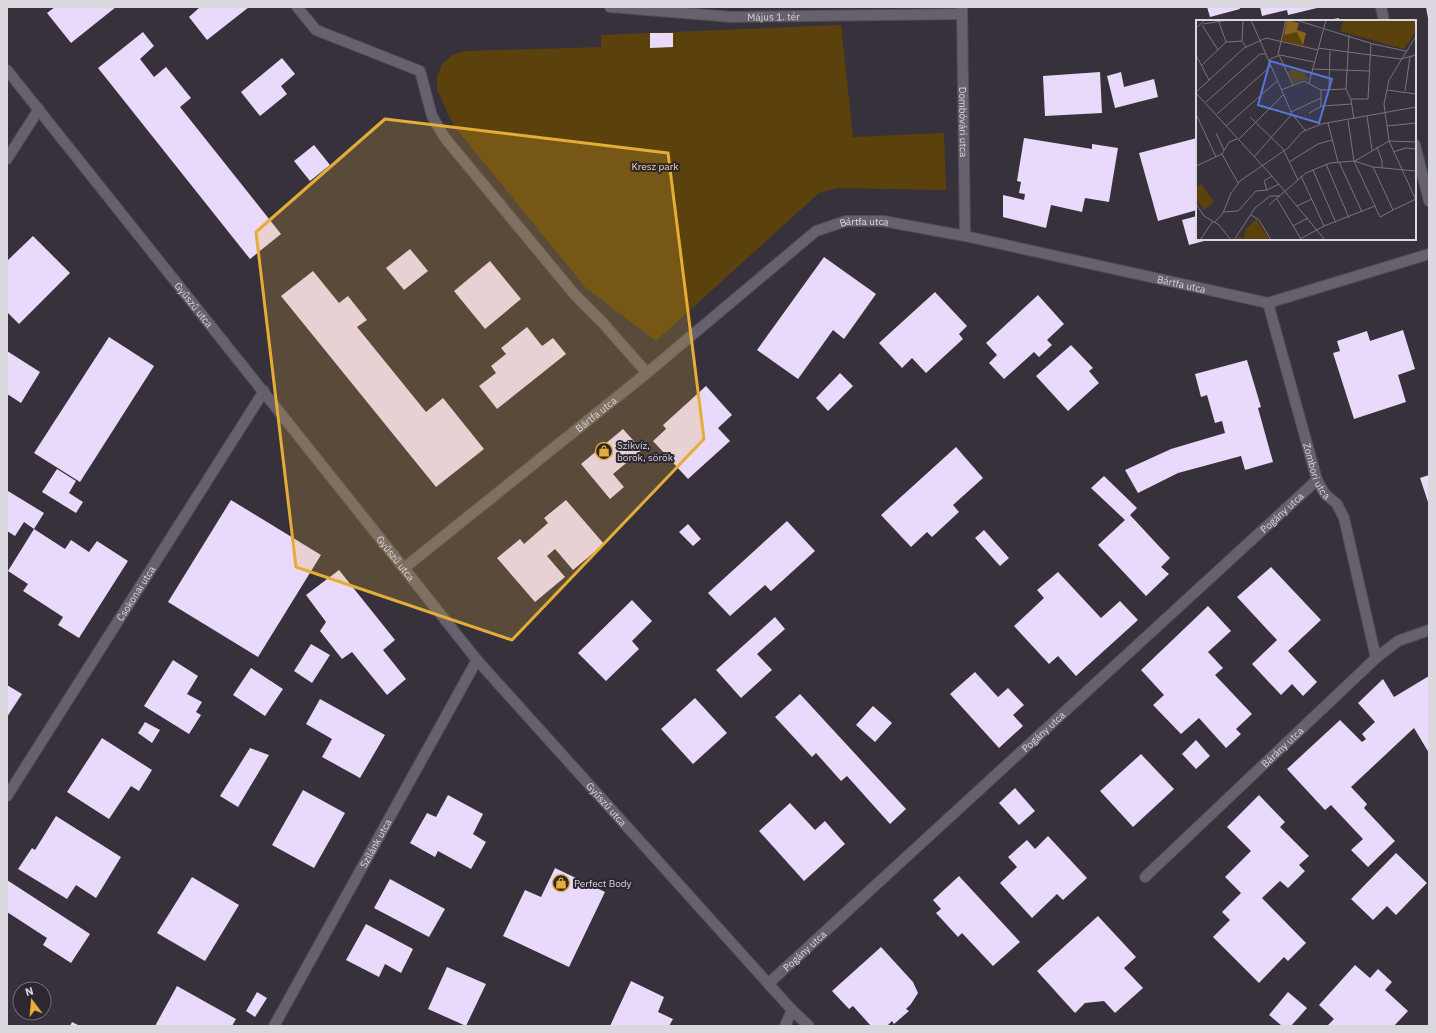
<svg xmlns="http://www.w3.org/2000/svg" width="1436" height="1033" font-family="'IBM Plex Sans',sans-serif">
<rect width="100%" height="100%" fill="#36313b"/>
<path fill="#5b420d" d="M841,25L853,137L944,133L946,190L837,188L819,193L656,341L585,287L454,126L437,90V76L442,64L452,55L464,51L601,47V35Z"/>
<g fill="#e9d9fb">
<path d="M55,7H116L71,43L47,13Z"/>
<path d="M200,7H249L207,40L189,17Z"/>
<path d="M1207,7H1239L1240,9L1210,17Z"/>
<path d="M1260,7H1316L1317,8L1288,15L1287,10L1262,16Z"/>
<path d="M1426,7H1429V18H1428Z"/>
<path d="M1339,18V21H1329V20Z"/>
<path d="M143,32L154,46L140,59L154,77L166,67L191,98L180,107L281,234L250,259L98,68Z"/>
<path d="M650,33H673V47L650,48Z"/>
<path d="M282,58L295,74L281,86L287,94L260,116L241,92Z"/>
<path d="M1100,72L1102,113L1045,116L1043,76Z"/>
<path d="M1121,72L1124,87L1154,79L1158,97L1115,108L1107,76Z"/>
<path d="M1024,138L1092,149V144L1118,148L1109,202L1085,198L1082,212L1051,205L1046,228L1003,217V195L1024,200L1025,194L1019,193L1021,182L1017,181Z"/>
<path d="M1197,138V210L1158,221L1139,153Z"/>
<path d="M314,145L330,165L310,181L294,161Z"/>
<path d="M1197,216V239H1204V241L1189,245L1182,220Z"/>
<path d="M33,236L70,273L19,324L7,312V261Z"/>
<path d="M410,249L428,271L404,290L386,268Z"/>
<path d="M824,257L876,294L844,339L833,330L798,379L757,350Z"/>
<path d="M490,261L521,299L485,329L454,291Z"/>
<path d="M313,271L339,303L348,296L367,320L357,327L426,412L443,398L484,449L436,487L281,296Z"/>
<path d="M935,292L967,326L959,334L963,339L926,373L912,358L902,368L879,343Z"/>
<path d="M1038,295L1064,324L1047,340L1052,345L1039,357L1034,352L1004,379L989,363L997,355L986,343Z"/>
<path d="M527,327L542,346L553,338L566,354L497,409L479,386L496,373L491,366L506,354L501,348Z"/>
<path d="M1403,330L1415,369L1398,375L1406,402L1354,419L1333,353L1340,351L1337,341L1367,331L1370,341Z"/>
<path d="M109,337L154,366L80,482L34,453Z"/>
<path d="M1071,345L1093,368L1089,371L1099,383L1068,411L1036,376Z"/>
<path d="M7,351L40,372L21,403L7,394Z"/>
<path d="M1247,360L1261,407L1258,408L1273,462L1245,470L1241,456L1178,473L1138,493L1125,470L1171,449L1225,433L1222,421L1215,423L1207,395L1201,397L1195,374Z"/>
<path d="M840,373L853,386L828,411L816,398Z"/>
<path d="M706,386L732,415L718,428L730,441L688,479L653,441L666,429L663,425Z"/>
<path d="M623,429L642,450L613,474L624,487L610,499L581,464Z"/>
<path d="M956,447L983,478L953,505L959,512L932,537L927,532L911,547L881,515Z"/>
<path d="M57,469L76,481L69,493L83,502L76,513L42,492Z"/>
<path d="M1429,475V505L1420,478Z"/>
<path d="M1104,476L1137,508L1130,515L1170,558L1161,567L1169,574L1146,596L1098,545L1125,520L1091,488Z"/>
<path d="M8,491L44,513L34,529L24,522L15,536L7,531V492Z"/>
<path d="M231,500L321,555L258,657L168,602Z"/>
<path d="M566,500L604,544L573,570L555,549L547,556L565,577L535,602L497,558L520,539L524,544L548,523L544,518Z"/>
<path d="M787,521L815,551L771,591L765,585L730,616L708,593Z"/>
<path d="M688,524L701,539L693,546L679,532Z"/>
<path d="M34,529L65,549L71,540L89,552L97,541L128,561L79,638L58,625L63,617L23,591L28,584L8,571Z"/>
<path d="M984,530L1009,558L1000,566L975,538Z"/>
<path d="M1271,567L1321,620L1288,651L1317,682L1303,696L1292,684L1281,695L1252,664L1277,640L1237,597Z"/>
<path d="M339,570L395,640L383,650L406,679L387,695L352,652L342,659L320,631L326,622L306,595Z"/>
<path d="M1058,572L1101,618L1120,601L1138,620L1076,676L1058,656L1049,664L1014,626L1044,598L1037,590Z"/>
<path d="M632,600L652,621L632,641L639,649L606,681L578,653Z"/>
<path d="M1208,606L1231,631L1208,652L1223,668L1215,675L1252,714L1236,729L1241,734L1226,748L1199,718L1181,734L1153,705L1164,695L1141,670Z"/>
<path d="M775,617L785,629L757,654L772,670L741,698L716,670Z"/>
<path d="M311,644L330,655L312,683L294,671Z"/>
<path d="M173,660L198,676L187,694L202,702L196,712L201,715L189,734L144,706Z"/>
<path d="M251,668L283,689L265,716L233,695Z"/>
<path d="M975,672L998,697L1008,688L1024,705L1013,715L1023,726L999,748L950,694Z"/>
<path d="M1429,676V753L1414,728L1351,787L1367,804L1364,808L1395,841L1368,867L1351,850L1363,839L1331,805L1325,810L1287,769L1340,720L1362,742L1366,739L1362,734L1375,722L1358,703L1383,679L1394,697Z"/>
<path d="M7,685L22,694L7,717Z"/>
<path d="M800,694L906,809L890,824L847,776L841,781L816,753L812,757L775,717Z"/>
<path d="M695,698L727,733L693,764L661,729Z"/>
<path d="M320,699L385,735L360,778L322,757L332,739L306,724Z"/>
<path d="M873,706L892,723L875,742L856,725Z"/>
<path d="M145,722L160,730L152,743L138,733Z"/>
<path d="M102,738L152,770L139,791L131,786L109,819L67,792Z"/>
<path d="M1196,740L1210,756L1196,769L1182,754Z"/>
<path d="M250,748L269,755L238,807L220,796Z"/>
<path d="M1141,754L1174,789L1133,827L1100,791Z"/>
<path d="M1015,788L1035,811L1019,825L999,803Z"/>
<path d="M303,790L345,813L314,868L272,845Z"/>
<path d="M448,795L483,814L473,834L486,842L471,869L438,851L435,857L410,843L427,813L436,817Z"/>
<path d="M1259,795L1285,822L1280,827L1309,856L1299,865L1305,871L1288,888L1280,881L1262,898L1306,943L1288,961L1284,957L1259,983L1213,937L1230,920L1222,912L1241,893L1225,877L1251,851L1227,827Z"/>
<path d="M790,803L815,830L825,821L845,844L804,881L759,831Z"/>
<path d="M56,816L121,857L96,898L76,885L67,899L18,869L32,848L35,850Z"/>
<path d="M1048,836L1087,878L1063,900L1057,894L1032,918L1000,883L1017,867L1008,857L1027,840L1035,849Z"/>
<path d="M1396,853L1427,883L1396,915L1387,906L1373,920L1351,899Z"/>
<path d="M555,868L605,892L569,967L503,936L525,890L541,897Z"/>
<path d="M959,876L1020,942L993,966L962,933L958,937L936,913L941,909L933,900Z"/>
<path d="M192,877L239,905L205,961L157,933Z"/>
<path d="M390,879L445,909L429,937L374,908Z"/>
<path d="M7,880L90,934L71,963L43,945L47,938L7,912Z"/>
<path d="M1098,916L1136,957L1124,968L1143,988L1115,1013L1104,1001L1085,1003L1075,1013L1037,971Z"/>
<path d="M366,924L413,949L401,973L385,964L379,977L346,960Z"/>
<path d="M881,947L913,982L918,993L911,1004L906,1009L909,1011L894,1024L892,1021L887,1026H871L853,1006L849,1009L832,991Z"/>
<path d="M1355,965L1370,978L1378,969L1392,982L1385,990L1408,1011L1394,1026H1327L1334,1019L1319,1005Z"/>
<path d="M447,967L486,984L466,1026L428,1009Z"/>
<path d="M631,981L664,997L658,1012L673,1019L669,1026H610Z"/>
<path d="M177,986L236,1019L232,1026H155Z"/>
<path d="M257,992L267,998L255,1017L246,1011Z"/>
<path d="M1288,992L1307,1008L1291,1026H1282L1269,1015Z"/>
<path d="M72,1022L80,1026H70Z"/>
</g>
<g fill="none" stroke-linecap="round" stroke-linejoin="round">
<g stroke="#524e57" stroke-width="12">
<g id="street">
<path d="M297,7L316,30L420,71L432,116L445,138L575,295L602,322L647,373"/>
<path id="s1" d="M610,7L732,17L962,14"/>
<path id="s2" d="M962,7L965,236"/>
<path d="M1381,7L1384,21"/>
<path id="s3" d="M7,70L477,660L792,1010L809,1026"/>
<path d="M1415,145L1429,201"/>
<path d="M7,159L39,109"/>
<path id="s4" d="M1268,303L1317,480L1325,494L1337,504L1344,518L1376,658"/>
<path id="s5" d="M404,568L647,373L816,231L846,221H883L965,236L1268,303L1429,254"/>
<path id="s6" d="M7,796L264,391"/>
<path id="s7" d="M1145,877L1376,658L1398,641L1429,630"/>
<path id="s8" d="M769,983L1317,480"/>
<path id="s9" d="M274,1026L477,660"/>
<path d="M785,1026L792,1010"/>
</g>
</g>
<use href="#street" stroke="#66616c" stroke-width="10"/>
</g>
<path fill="#e6ad36" fill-opacity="0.2" stroke="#e6ad36" stroke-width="3" stroke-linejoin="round" d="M385,119L668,153L704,439L512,640L296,567L256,232Z"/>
<defs>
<g id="shop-ring" transform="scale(0.9)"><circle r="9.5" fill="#2c2731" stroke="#e6ad36" stroke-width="1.5"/><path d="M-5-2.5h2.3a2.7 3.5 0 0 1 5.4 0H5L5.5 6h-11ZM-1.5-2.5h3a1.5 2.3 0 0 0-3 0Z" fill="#e6ad36"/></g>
</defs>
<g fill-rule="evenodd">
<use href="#shop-ring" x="604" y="451"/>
<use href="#shop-ring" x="561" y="883"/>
</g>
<g text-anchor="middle" stroke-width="4" stroke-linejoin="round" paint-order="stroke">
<g font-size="10" fill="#dad7de" stroke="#2c2731">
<text dy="4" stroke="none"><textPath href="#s1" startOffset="164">Május 1. tér</textPath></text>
<text dy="4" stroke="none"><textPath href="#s2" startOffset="115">Dombóvári utca</textPath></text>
<text dy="4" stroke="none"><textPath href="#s5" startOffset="582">Bártfa utca</textPath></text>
<text dy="4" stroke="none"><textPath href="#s5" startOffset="906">Bártfa utca</textPath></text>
<text dy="4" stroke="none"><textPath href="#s3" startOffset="300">Gyűszű utca</textPath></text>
<text dy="4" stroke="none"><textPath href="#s5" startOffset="246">Bártfa utca</textPath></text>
<text dy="4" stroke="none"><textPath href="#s4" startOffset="175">Zombori utca</textPath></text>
<text dy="4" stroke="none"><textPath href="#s8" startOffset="696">Pogány utca</textPath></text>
<text dy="4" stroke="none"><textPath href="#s3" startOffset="624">Gyűszű utca</textPath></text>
<text dy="4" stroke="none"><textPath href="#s6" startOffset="240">Csokonai utca</textPath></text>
<text dy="4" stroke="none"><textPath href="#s8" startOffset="372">Pogány utca</textPath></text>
<text dy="4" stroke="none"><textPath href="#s7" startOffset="189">Bárány utca</textPath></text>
<text dy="4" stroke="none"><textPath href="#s3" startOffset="948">Gyűszű utca</textPath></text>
<text dy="4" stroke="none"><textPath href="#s9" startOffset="209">Szilánk utca</textPath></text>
<text dy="4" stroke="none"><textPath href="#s8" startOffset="48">Pogány utca</textPath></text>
</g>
<g font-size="10" fill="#fbd797" stroke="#2c2731">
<text x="655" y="170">Kresz park</text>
</g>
<g font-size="10" fill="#dad7de" stroke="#2c2731" text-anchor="start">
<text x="617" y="449">Szikvíz,<tspan x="617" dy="12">borok, sörök</tspan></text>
<text x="574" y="887">Perfect Body</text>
</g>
</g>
<g transform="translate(1196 20)">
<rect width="220" height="220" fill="#36313b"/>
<path d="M91,0L103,3L101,10L110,13L107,25L120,29L86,21ZM148,0H220V11L208,29L144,11ZM94,49L110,52L109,57L113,58L112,61L107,59L98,64L92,52ZM5,164L18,182L8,190L0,179V167ZM60,199L74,220H40L43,216L47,219L50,209Z" fill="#5b420d"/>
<path d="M91,0L103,3L101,10L110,13L107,25L101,12L88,15Z" fill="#87641c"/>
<path fill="none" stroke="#78737c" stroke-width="1" d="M47,0L46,21L50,27M55,0L96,94L109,110M100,0L177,24L210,31M23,2L30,22M7,4L33,0M6,5L22,30M0,8L9,0M153,15L150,69L155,80L158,99M220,16L193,60L188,84L193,121L220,180M122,28L205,39L220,35M0,35L13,60M82,35L90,0M83,35L97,65M72,40L84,35L118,42M5,46L30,22L46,21M99,48L115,53M116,49L173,51M113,63L130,0M133,69L134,31M85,70L108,61L125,70L150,69M125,70V86M191,70L220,74M209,71L214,37M0,72L48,28L70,18L122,30M0,73L76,156L129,220M155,79H172M172,79L175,23M10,82L64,34H70M95,92L125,78M113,93L126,86L156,84M0,94L20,137M21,94L75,46M171,96L176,130M54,97L87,129L102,160M152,100L158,141L184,197L197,190L177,147M132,103L142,142M30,106L81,61M191,106L220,103M20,113L28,130M42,120L87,75M181,127L186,141V148M197,132L210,128L220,129M26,134L42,163M26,134L33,122L41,119M58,137L96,94M159,141L193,121L220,122M93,142L122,124L136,120M143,142L166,192M130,144L153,198M0,146L26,134M117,150L140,203M105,156L128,206M71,170L68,161L76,156M81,179L105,219M0,184L8,196L23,205L35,220M73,185L110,153L134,143L158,141L177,147L220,151M101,186L116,179M197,190L220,179M28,192L42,191L60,171L71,170L83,164M55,195L63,200L75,220M19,202L27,193L35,173L44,161L92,128L106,112L125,104L220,87M97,206L112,198M104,219L128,206L179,186M4,220L17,201M38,220L59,188L74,176H84"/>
<path fill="#5677da" fill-opacity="0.15" stroke="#5677da" stroke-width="2" d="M74,41L136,59L123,103L62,85Z"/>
<rect width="220" height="220" fill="none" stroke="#dad7de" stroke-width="2"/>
</g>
<rect width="1436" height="1033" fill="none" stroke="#dad7de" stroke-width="16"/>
<g transform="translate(32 1001) rotate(344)"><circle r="19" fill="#2c2731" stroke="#726d76"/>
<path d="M0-3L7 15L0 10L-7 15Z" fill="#e6ad36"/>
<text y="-6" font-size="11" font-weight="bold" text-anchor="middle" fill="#dad7de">N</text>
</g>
</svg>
